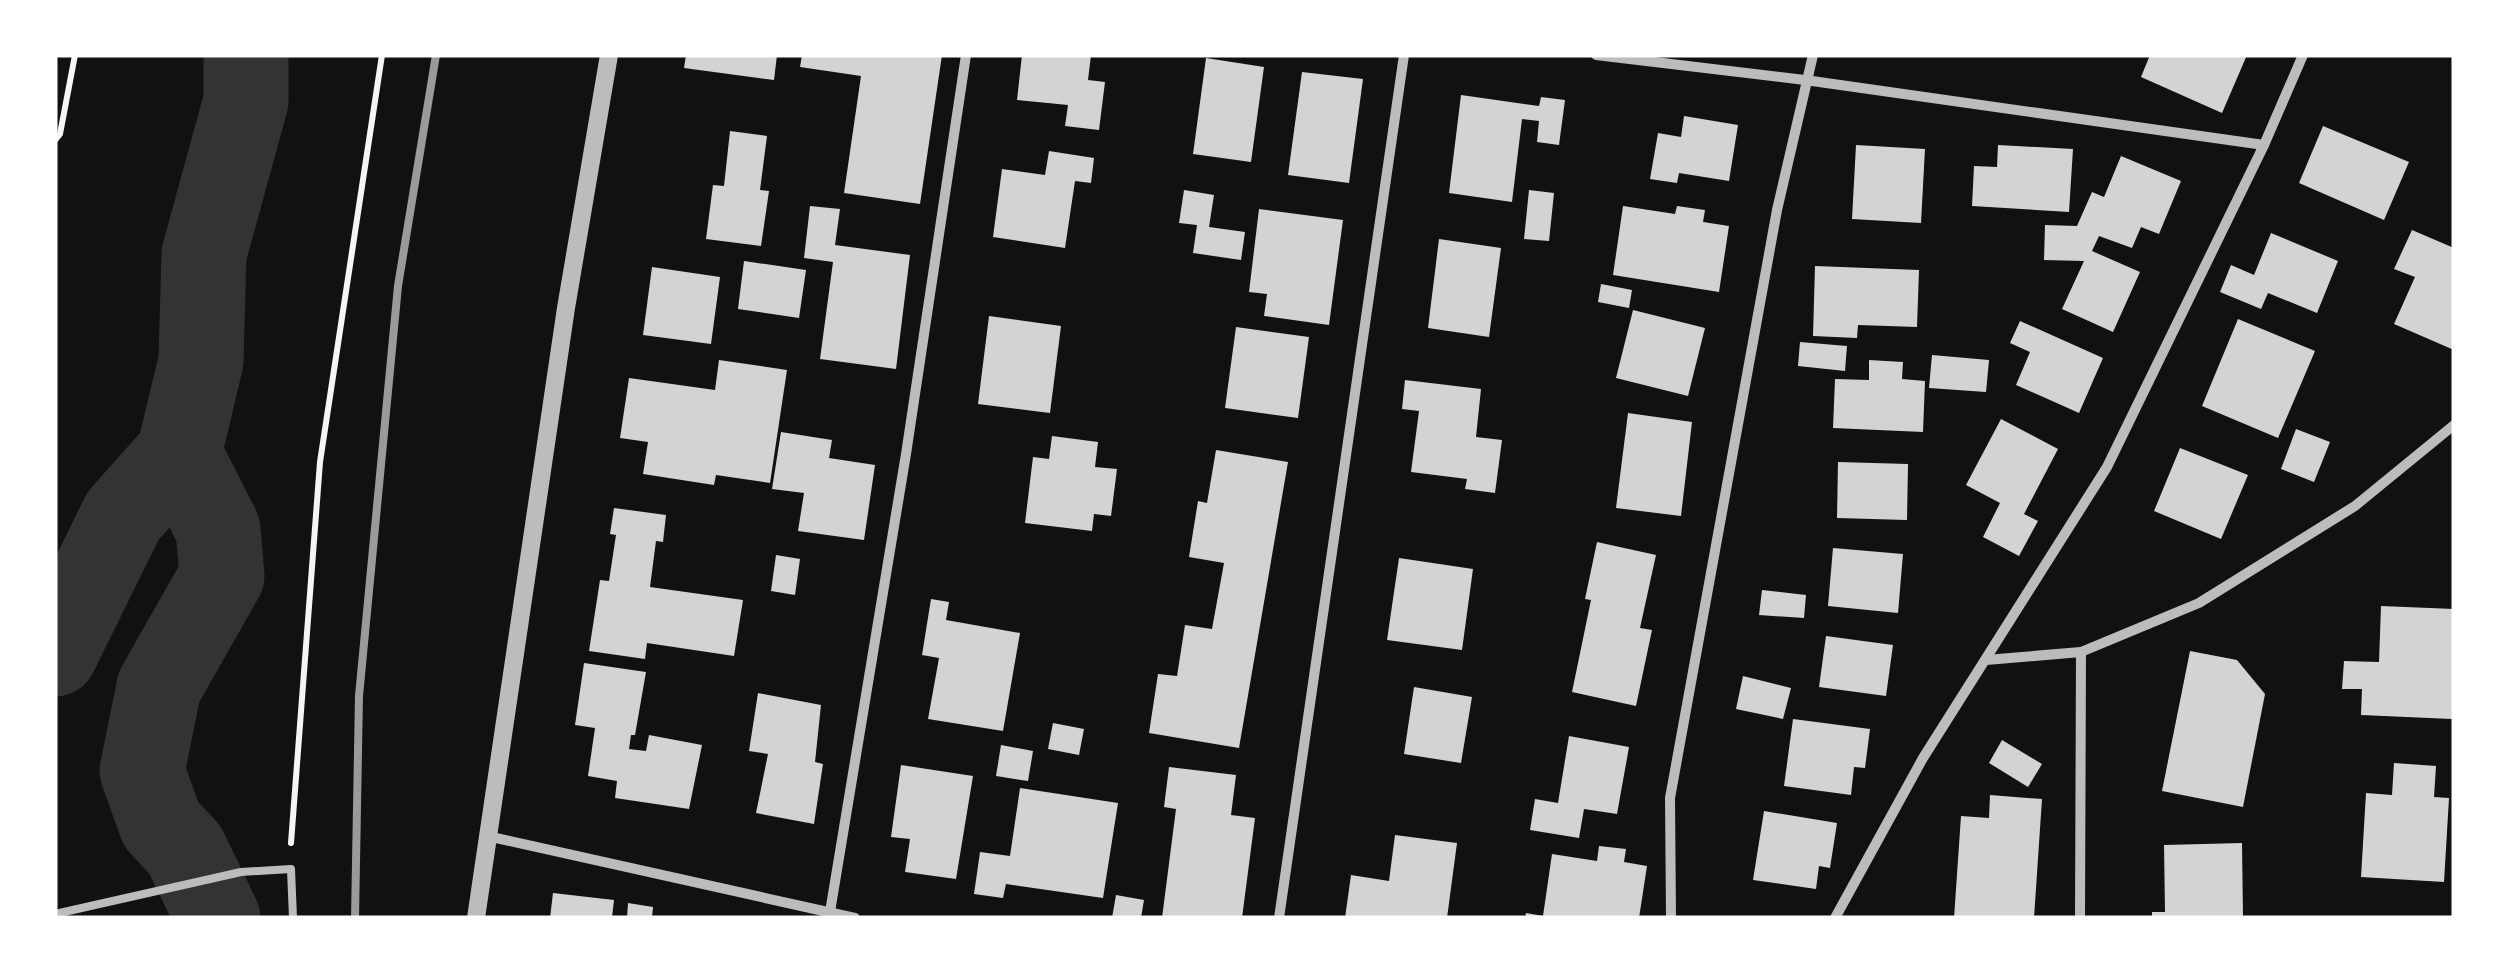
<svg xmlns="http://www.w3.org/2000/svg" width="2509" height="973" font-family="Jost,sans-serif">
<rect width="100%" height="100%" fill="#111"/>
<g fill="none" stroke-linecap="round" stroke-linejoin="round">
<g stroke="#333" stroke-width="85">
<path d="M179,453L218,529L222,576L159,687L142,771L161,824L185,850L218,918"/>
<path d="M55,654L123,516L179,453L201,361L204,254L246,101V55"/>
</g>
</g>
<g fill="#d3d3d3">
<path d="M686,55H777L774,80L684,68Z"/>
<path d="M802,55H942L920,204L844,193L861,76L800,67Z"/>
<path d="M1022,55H1091L1088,80L1105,82L1099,130L1065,126L1068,105L1017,100Z"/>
<path d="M2150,55H2247L2222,113L2141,77Z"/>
<path d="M1206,58L1264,67L1251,162L1193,154Z"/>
<path d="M1302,72L1363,79L1349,183L1288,175Z"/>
<path d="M1461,95L1539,106L1541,97L1565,100L1559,145L1537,142L1539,121L1522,119L1512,202L1449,193Z"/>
<path d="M1684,116L1738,125L1729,181L1679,173L1677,183L1650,179L1658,133L1681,137Z"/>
<path d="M2323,126L2409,162L2384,220L2299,183Z"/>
<path d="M730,131L767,136L760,190L769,191L761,246L706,239L713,185L724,186Z"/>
<path d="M1856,145L1925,149L1921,223L1852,219Z"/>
<path d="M1998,145L2073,149L2069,212L1972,206L1974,166L1997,167Z"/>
<path d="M1049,151L1094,158L1091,183L1075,181L1065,248L993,237L1002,169L1045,175Z"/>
<path d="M2121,156L2181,181L2159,234L2141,227L2132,248L2099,236L2092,251L2140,272L2113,332L2062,309L2084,261L2044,260L2045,225L2077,226L2092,192L2104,197Z"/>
<path d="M1184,190L1214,195L1209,227L1245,232L1241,260L1193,253L1197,225L1179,223Z"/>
<path d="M1529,190L1554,193L1549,241L1524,239Z"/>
<path d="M810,206L840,209L835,245L910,255L896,369L820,359L833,262L804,258Z"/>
<path d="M1623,206L1675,214L1677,206L1705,210L1703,222L1729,226L1719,292L1613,275Z"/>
<path d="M1259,209L1343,220L1329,325L1264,316L1267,294L1249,292Z"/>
<path d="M2412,230L2454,248V350L2394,324L2415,277L2394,269Z"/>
<path d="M2271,233L2338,261L2317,313L2268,293L2261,309L2220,292L2231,265L2254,275Z"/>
<path d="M1439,239L1501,248L1489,337L1428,328Z"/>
<path d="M744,261L806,270L799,318L738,309Z"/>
<path d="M1815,266L1919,270L1917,327L1858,325L1857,338L1813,336Z"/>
<path d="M652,267L720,277L711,344L643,335Z"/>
<path d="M1601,284L1632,290L1629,308L1598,302Z"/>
<path d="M1633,310L1705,328L1688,396L1616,378Z"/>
<path d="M989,316L1061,326L1050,413L978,404Z"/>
<path d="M2238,319L2315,351L2278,438L2202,406Z"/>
<path d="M2020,321L2103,358L2079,413L2016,385L2030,352L2010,343Z"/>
<path d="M1236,327L1309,337L1298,418L1225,408Z"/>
<path d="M1800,342L1847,346L1845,371L1798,366Z"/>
<path d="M1932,355L1989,360L1986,392L1929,388Z"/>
<path d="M719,360L787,370L770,483L716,475L714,485L643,474L648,442L620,438L629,378L715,390Z"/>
<path d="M1869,360L1903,362L1902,379L1925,381L1923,432L1833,428L1835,379L1869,380Z"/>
<path d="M1405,380L1481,389L1476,437L1502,440L1495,493L1465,489L1467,479L1411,472L1419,411L1402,409Z"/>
<path d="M1628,413L1692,422L1681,516L1616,508Z"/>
<path d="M2001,419L2058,449L2024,514L2038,521L2019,556L1983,537L2000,503L1966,485Z"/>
<path d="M2296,429L2330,442L2314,482L2281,469Z"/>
<path d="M781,432L832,440L829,458L875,465L864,540L798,531L804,493L772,489Z"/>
<path d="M1052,436L1098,442L1095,467L1117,469L1111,516L1094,514L1092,531L1025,523L1033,457L1049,459Z"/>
<path d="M2180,448L2248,475L2221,539L2154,511Z"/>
<path d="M1216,450L1288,462L1239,748L1149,733L1158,674L1177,676L1185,625L1212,629L1224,563L1189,557L1198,501L1207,503Z"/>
<path d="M1838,462L1908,464L1907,520L1837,518Z"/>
<path d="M614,508L666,515L663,542L656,541L650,587L743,600L734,656L647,643L645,659L589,651L600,580L609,581L616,535L610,534Z"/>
<path d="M1597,542L1656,555L1640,628L1652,630L1636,706L1572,692L1591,600L1585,599Z"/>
<path d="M1833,548L1903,554L1898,613L1828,606Z"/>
<path d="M776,555L800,559L795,595L771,591Z"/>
<path d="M1399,558L1473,569L1462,650L1387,640Z"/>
<path d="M1762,590L1806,595L1804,618L1759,615Z"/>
<path d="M931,599L949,602L946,620L1020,633L1003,731L928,719L939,658L922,655Z"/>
<path d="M2381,606L2454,609L2452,719L2361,715L2362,689H2342L2344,661L2379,662Z"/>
<path d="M1826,636L1893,645L1886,696L1819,687Z"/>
<path d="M2190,651L2237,660L2265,694L2243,807L2162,791Z"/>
<path d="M584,663L646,672L635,735H631L629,749L646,751L649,735L702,745L689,809L615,798L617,781L588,776L595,728L575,725Z"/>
<path d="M1743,676L1791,688L1783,719L1736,709Z"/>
<path d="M1414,687L1472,697L1461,763L1404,754Z"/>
<path d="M758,693L821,705L815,762L823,764L814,824L756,813L768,754L749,751Z"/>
<path d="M1793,719L1870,729L1865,768L1854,767L1851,795L1784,786Z"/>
<path d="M1053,723L1084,729L1079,755L1048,749Z"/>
<path d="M1569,736L1629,747L1617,814L1584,809L1579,838L1530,830L1535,799L1558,803Z"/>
<path d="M2002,740L2042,764L2028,787L1989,763Z"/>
<path d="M1001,745L1033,751L1028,781L996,776Z"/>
<path d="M2394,763L2436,766L2434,797L2449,798L2444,882L2361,877L2366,793L2392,795Z"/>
<path d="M901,765L973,776L956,879L905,872L910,839L891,837Z"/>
<path d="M1169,767L1236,775L1231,815L1255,818L1242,918H1162L1176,809L1164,807Z"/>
<path d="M1020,788L1118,803L1103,898L1006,884L1003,898L974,894L980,852L1010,856Z"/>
<path d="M1990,795L2042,799L2034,918H1954L1961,816L1989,818Z"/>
<path d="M1764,811L1837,823L1830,868L1819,866L1816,889L1753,880Z"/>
<path d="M1395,835L1457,843L1447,918H1345L1351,875L1389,881Z"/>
<path d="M2242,843L2243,918H2152V912H2165L2164,845Z"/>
<path d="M1599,846L1626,849L1624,862L1647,866L1639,918H1525L1526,913L1543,916L1552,854L1597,861Z"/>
<path d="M553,893L614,900L612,918H550Z"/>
<path d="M1116,895L1144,900L1141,918H1112Z"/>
<path d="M628,903L653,907L652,918H627Z"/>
</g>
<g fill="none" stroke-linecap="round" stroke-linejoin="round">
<g stroke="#f5f5f5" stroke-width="6">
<path d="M55,140L60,134L75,55"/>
<path d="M291,843L320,462L382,55"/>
</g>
<path stroke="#bcbcbc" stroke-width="8" d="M55,914L241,872L291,869L293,918"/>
<g stroke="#bcbcbc" stroke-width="10">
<path d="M1596,55L1805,80L2264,145"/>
<path d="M1986,660L2081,652L2199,603L2355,506L2454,425"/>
<path d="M487,836L855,918"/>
<path d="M829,918L906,454L966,55"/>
<path d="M1279,918L1404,55"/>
<path d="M1671,918L1670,798L1777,210L1813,55"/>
<path d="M1835,918L1923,758L2107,467L2264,145L2303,55"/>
<path d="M2080,918L2081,652"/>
</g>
<path stroke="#bcbcbc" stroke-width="18" d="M476,918L566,308L609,55"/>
<path stroke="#9a9a9a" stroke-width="8" d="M355,918L359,696L398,286L436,55"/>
</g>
<rect width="2509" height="973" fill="none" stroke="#ffffff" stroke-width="115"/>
</svg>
